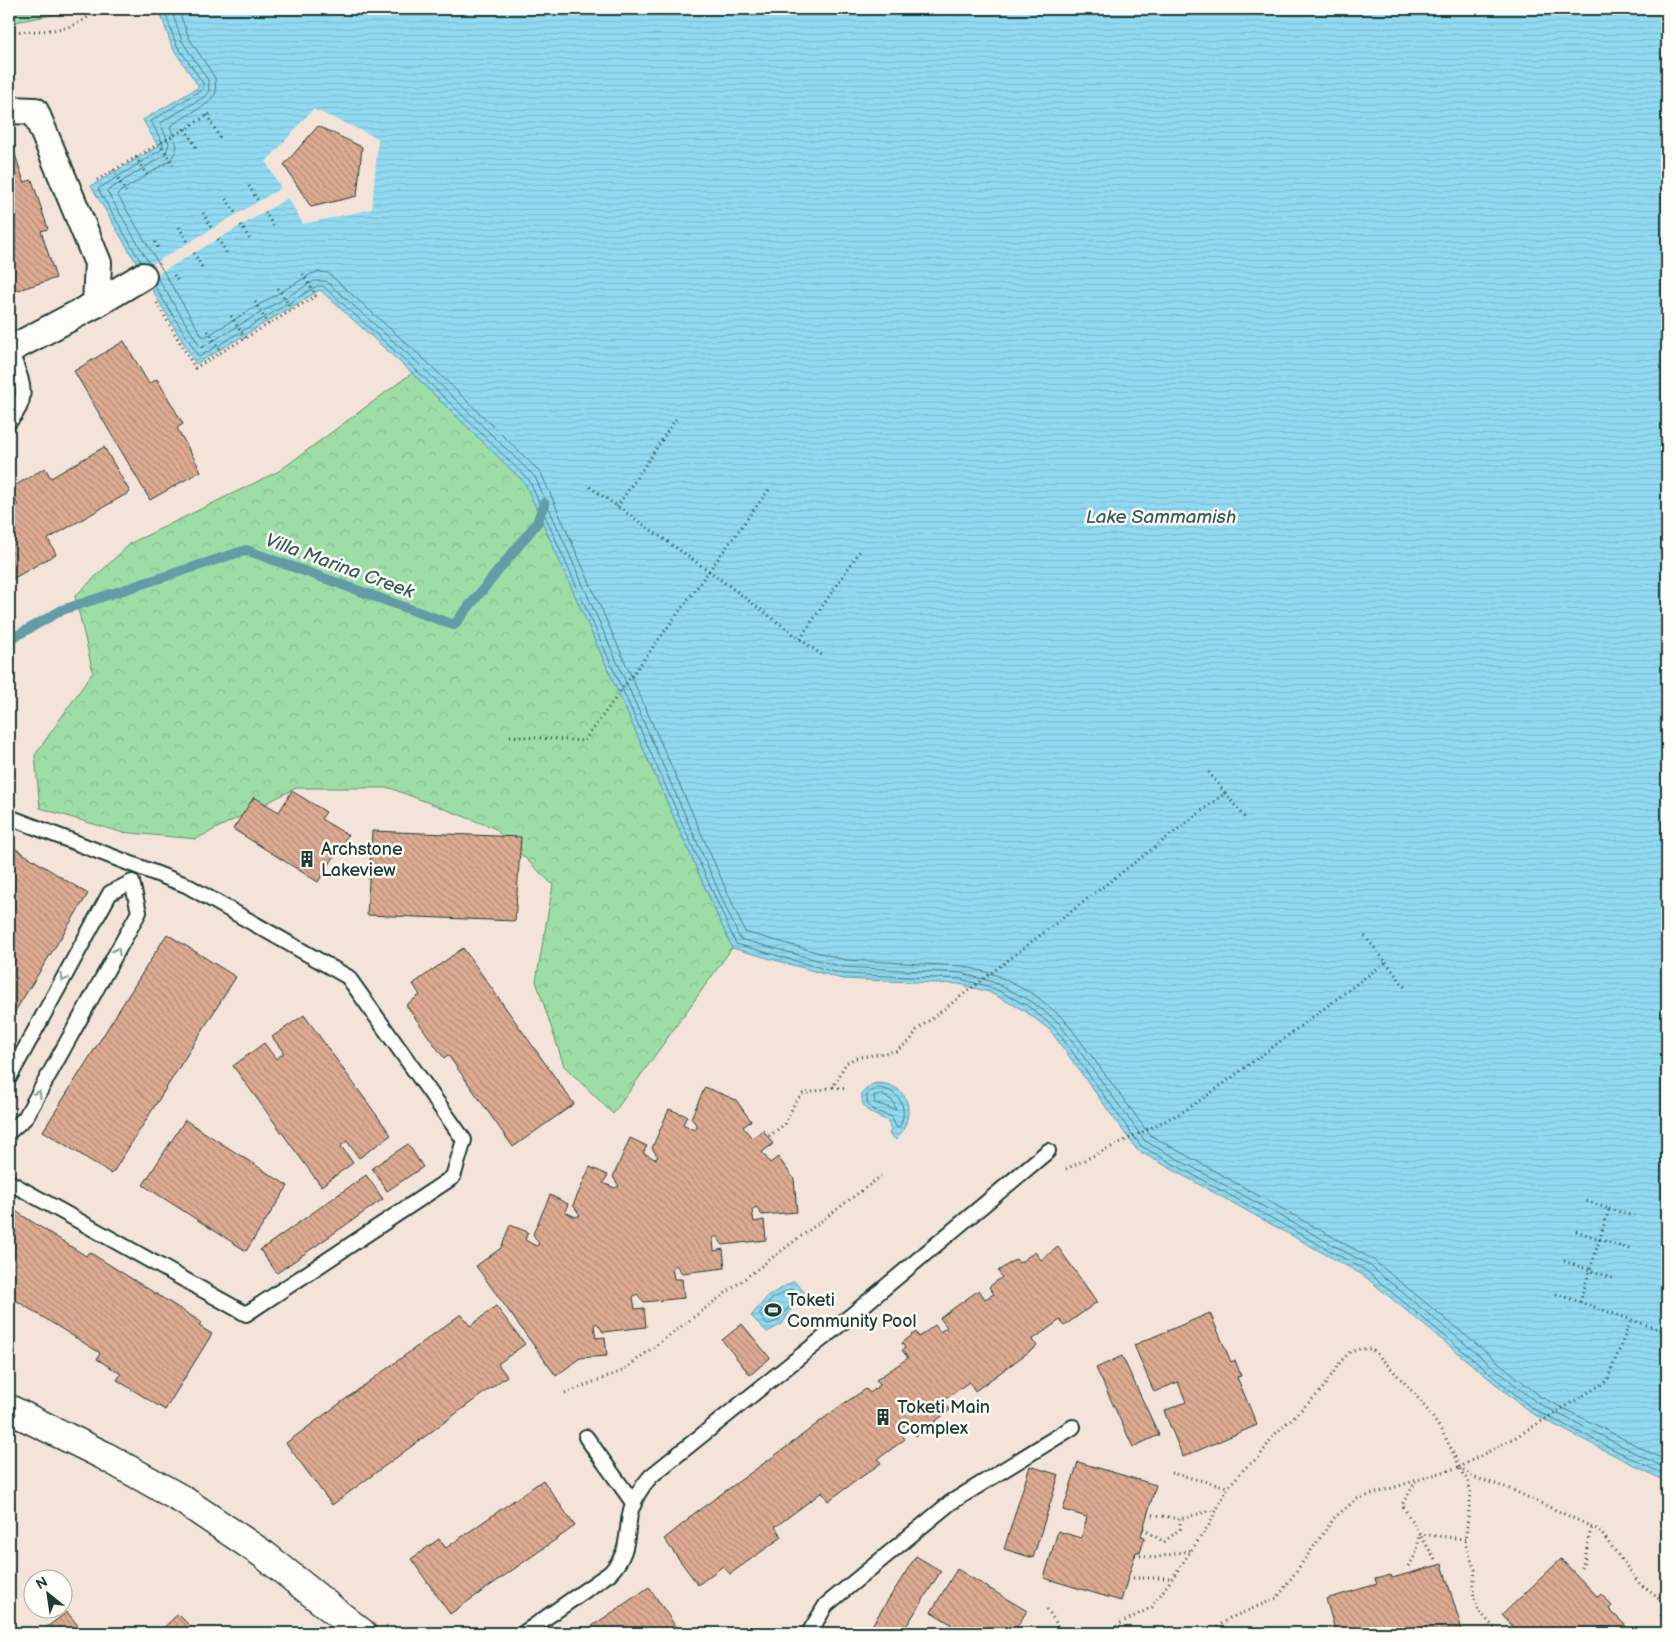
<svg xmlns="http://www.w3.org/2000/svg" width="1676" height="1642" font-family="'Balsamiq Sans',sans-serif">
<defs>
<pattern id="forest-crowns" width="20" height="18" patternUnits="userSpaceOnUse" patternTransform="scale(1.25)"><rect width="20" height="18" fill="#9ddea7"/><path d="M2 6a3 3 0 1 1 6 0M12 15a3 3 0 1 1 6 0" fill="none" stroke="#87bf90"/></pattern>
<pattern id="water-rules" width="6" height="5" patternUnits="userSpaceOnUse" patternTransform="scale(1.25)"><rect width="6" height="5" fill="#91daf2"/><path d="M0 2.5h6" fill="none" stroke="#7dbcd0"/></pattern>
<pattern id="building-back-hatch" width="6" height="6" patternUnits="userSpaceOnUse" patternTransform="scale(1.25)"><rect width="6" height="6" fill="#deaa92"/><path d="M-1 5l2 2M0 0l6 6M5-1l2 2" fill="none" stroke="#b38c78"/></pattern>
</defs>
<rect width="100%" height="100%" fill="#f4e3d9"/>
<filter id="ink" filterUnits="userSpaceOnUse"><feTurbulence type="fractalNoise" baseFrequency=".02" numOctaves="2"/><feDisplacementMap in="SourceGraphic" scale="10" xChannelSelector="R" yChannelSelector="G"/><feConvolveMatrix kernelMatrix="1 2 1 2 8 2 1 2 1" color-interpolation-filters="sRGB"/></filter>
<g filter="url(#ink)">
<g fill="url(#forest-crowns)" stroke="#5e8e6e">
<path d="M9,9H73L74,11L9,23Z"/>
<path d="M412,373L525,483L732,948L613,1114L564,1066L536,981L553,885L494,828L390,788H296L196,839L120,832L40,808L35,755L93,672L75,596L131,543L279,471Z"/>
</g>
<g fill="url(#water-rules)" stroke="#639ba6">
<path d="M159,9H1667V1482L1531,1413L1363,1275L1137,1150L1050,1030L1025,1011L989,992L959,984L842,979L732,948L525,483L412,373L320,290L196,364L91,186L158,146L143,120L199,87L172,47Z"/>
<path d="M877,1083C912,1084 916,1117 896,1140L889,1134L891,1130L888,1121C874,1114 860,1112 862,1093L871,1085Z"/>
<path d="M794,1281L806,1294L794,1305L782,1324L767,1332L751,1316L768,1296Z"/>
</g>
<path fill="#f4e3d9" d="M313,109L378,138L372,209L303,224L288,198L146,281L141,271L281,188L266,162Z"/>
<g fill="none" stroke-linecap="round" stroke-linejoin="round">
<g stroke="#4d7c80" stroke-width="1">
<path d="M178,9L189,38L215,78L216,93L208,103L170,126L177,146L175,153L169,161L117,194L202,336L205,337L311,274L318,272L328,273L425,360L541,473L745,932L845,960L963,966L996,975L1035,995L1064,1019L1150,1135L1372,1259L1541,1397L1667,1461"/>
<path d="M141,262L98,189L161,150L163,144L151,121L203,89V83L176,44L164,9"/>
<path d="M149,263L107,191L166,154L169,143L160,123L204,97L209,91L208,80L182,41L171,9"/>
<path d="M157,277L201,348L314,281H326L420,365L535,477L740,939L843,967L961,973L993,982L1031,1001L1059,1023L1145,1141L1369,1265L1537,1403L1667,1469"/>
<path d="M154,285L199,357L317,286H323L416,370L529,480L736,944L842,974L960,979L991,987L1028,1006L1054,1027L1141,1146L1365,1270L1533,1409L1667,1476"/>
<path d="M877,1088C899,1088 910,1109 899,1128L896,1127L892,1117L873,1110L867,1103V1094Z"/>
<path d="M881,1094L893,1101L896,1110L875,1103L874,1096Z"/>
<path d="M791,1289L797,1292L798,1295L779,1320L767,1325L759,1314L771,1300Z"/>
</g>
<path stroke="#639ba6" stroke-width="10" d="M9,640L62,610L246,550L454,625L537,523L544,503"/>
</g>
<g fill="url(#building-back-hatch)" stroke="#1f3d34">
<path d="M318,126L362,147L357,196L311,207L284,165Z"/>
<path d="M9,136L24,182L32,180L48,229L41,231L56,278L9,293Z"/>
<path d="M124,341L149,384L157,379L183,424L177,428L201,471L150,500L74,371Z"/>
<path d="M104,447L130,492L48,539L56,554L9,581V511L18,505L9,489L45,468L51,478Z"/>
<path d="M292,791L326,812L321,819L348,835L318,882L233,829L254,797L279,812Z"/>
<path d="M372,831L521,837L515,921L367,915Z"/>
<path d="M16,849L88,894L9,1021V861Z"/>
<path d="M167,934L236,977L112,1174L43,1131Z"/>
<path d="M463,948L574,1104L513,1147L448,1055L444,1058L406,1005L420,995L413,984Z"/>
<path d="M304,1015L391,1135L359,1158L347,1141L341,1146L353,1163L321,1186L233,1066L264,1043L276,1059L284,1053L272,1037Z"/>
<path d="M705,1087L736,1100L751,1121L743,1127L752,1138L763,1130L773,1144L762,1152L770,1163L778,1157L794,1179L797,1212L762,1215L756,1207L752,1210L754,1222L764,1220L766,1240L723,1245L716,1236L713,1239L714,1251L723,1249L725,1268L682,1273L676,1265L672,1268L674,1279H682L684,1298L644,1302L637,1294L633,1297L635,1309L644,1308L646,1327L603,1332L597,1323L594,1325L596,1338L605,1337L607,1356L580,1358L556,1376L476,1266L501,1248L510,1225L528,1232L525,1240L536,1246L539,1244L533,1234L550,1195L568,1204L565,1212L576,1217L580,1215L573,1205L590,1167L608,1175L603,1183L615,1188L619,1186L613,1177L630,1138L647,1146L643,1153L655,1159L658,1157L652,1148L669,1109L687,1116L683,1124L694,1130L698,1127L691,1118Z"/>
<path d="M185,1120L288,1186L246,1251L143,1185Z"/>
<path d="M408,1144L423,1167L387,1191L372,1168Z"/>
<path d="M366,1175L383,1199L277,1273L260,1250Z"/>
<path d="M9,1207L86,1256L89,1252L201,1322L199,1326L212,1334L165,1410L117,1380L121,1374L97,1359L100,1353L9,1296Z"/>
<path d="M1058,1247L1097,1302L1064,1326L1060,1320L1032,1340L1037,1346L975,1391L969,1382L943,1401L950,1410L916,1436L907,1424L898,1430L905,1439L878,1459L881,1463L828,1501L822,1492L775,1527L782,1537L730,1574L723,1566L698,1585L664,1539L689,1519L688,1518L788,1446L840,1406L866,1389L870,1393L880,1385L876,1380L908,1358L902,1350L905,1348L902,1343L916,1332L919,1337L935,1325L940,1332L947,1327L940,1318L979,1290L985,1299L994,1294L989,1287L1002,1277L998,1271L1016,1259L1019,1263L1035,1252L1041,1260Z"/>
<path d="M496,1306L525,1344L498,1364L507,1376L332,1505L286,1443L461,1314L470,1326Z"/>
<path d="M1210,1313L1231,1362L1235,1360L1241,1376L1237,1377L1257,1425L1183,1457L1164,1411L1186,1402L1178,1382L1154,1392L1134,1345Z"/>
<path d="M742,1324L770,1358L750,1375L722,1340Z"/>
<path d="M1122,1356L1159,1435L1133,1447L1096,1368Z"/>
<path d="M1078,1462L1156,1485L1141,1536L1145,1537L1140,1553L1136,1552L1135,1555L1121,1601L1044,1578L1058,1531L1081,1538L1084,1528L1087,1517L1063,1510Z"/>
<path d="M1030,1466L1059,1475L1033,1558L1004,1549Z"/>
<path d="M543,1480L575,1526L450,1614L411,1559L439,1539L446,1548Z"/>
<path d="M916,1556L941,1571L902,1633H867Z"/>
<path d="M1561,1559L1598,1597L1601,1594L1612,1606L1609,1609L1633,1633H1519L1502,1615Z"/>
<path d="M1442,1564L1463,1633H1336L1326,1599L1377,1584L1375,1579L1391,1575L1392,1578Z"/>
<path d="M957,1569L1027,1611L1013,1633H944L951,1624L931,1612Z"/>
<path d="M649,1587L680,1633H582Z"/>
<path d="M67,1612L84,1633H39Z"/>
<path d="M178,1614L197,1633H158Z"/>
</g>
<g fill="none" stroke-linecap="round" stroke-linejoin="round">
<g stroke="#1f3d34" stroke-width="18">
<g id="lane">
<path d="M9,422C33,396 20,380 11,351"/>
<path d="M9,817L186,885L348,977L464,1140L453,1177L246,1314L9,1182"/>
<path d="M9,1078L110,893L132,882L139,912L25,1118L9,1132"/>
<path d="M586,1437L634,1504"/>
<path d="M524,1633L610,1573C631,1551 625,1535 631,1510C635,1496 642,1486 651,1476L853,1314L1048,1151"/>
<path d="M809,1633L826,1605L950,1503L1073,1427"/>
</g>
</g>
<g stroke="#1f3d34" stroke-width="30">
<g id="street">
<path d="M9,110L35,111L98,263L96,304L9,350"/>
<path d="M96,304L143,276"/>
</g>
</g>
<g stroke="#1f3d34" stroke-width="31">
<path id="secondary" d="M9,1409L103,1455L183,1500L263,1554L362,1633"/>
</g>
<g stroke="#1f3d34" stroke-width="3" stroke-dasharray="1 4" stroke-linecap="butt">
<path d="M9,32C42,30 72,35 97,9"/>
<path d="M207,115L220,138"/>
<path d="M185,129L198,150"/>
<path d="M160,143L173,165"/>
<path d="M136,157L149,178"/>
<path d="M113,170L126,192"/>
<path d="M97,180L212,113"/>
<path d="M249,186L258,201"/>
<path d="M226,199L236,214"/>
<path d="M265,212L274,227"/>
<path d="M203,213L212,229"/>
<path d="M241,225L251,241"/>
<path d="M179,227L188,243"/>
<path d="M218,239L228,255"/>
<path d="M155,242L159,250"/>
<path d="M194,253L203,269"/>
<path d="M303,274L316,296"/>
<path d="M174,275L179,283"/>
<path d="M278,288L292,310"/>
<path d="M255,302L268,324"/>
<path d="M157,303L195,368L319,294"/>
<path d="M231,316L245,338"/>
<path d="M208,331L221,352"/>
<path d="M590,487L709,571L823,656"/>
<path d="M617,507L676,419"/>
<path d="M800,639L860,551"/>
<path d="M510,736L584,741L770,488"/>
<path d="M1225,793L1245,818"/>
<path d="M1386,962L1406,989"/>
<path d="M833,1087L846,1089"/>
<path d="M769,1136L785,1124L796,1100L803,1094L833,1087L846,1063L855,1058L896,1051L910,1041L917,1030L1225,793L1207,770"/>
<path d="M1066,1169L1181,1113L1211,1093L1386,962L1364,935"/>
<path d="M1609,1209L1637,1217"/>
<path d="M1576,1231L1629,1249"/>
<path d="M1564,1261L1615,1279"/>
<path d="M1556,1294L1667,1332"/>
<path d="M1580,1302L1609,1209L1586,1201"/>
<path d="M565,1393L622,1371L881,1176"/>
<path d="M1459,1467L1476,1478L1508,1488L1599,1530L1640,1584L1662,1601L1664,1611L1660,1618"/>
<path d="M1460,1469L1468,1481L1471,1493L1465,1543L1475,1570L1473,1592L1478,1610L1499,1633"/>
<path d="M1171,1473L1228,1487"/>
<path d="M1416,1481L1402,1505L1435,1559"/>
<path d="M1148,1514L1180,1519L1216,1509"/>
<path d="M1143,1529L1164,1542L1180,1529V1519"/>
<path d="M1135,1555L1153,1558L1193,1550"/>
<path d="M1408,1566C1417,1556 1418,1547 1419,1534L1465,1539"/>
<path d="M1581,1568C1588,1557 1586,1541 1592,1528"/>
<path d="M1128,1578H1173"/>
<path d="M1662,1601H1667"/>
<path d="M1047,1609L1057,1624L1059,1633"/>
<path d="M1109,1633L1119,1624L1152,1607L1209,1525L1228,1487L1244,1469L1260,1456L1273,1436L1321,1391L1341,1361L1350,1352L1360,1349H1372C1409,1387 1440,1417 1459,1467L1516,1437L1607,1381L1631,1320"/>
<path d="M1209,1633L1230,1618L1277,1598L1335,1517L1357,1499L1459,1467"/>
</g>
<use href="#lane" stroke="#fdfcf7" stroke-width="14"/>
<use href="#street" stroke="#fdfcf7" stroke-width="26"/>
<use href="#secondary" stroke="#fdfcf7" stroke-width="28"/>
</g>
<defs><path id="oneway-chevron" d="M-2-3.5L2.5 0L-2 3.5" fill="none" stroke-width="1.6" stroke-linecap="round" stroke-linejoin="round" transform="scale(1.25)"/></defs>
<g stroke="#8e9c96">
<use href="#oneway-chevron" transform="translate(117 951) rotate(-61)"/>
<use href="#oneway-chevron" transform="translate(64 978) rotate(119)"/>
<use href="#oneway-chevron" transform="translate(38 1094) rotate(-61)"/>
</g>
</g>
<defs>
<g id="building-bare" transform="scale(1.35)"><path d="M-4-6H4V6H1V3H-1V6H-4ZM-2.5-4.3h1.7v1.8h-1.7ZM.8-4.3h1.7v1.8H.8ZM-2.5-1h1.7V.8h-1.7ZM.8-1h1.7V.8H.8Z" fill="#1f3d34" stroke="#fdfcf7" stroke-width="2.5" paint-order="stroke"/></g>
<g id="stadium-bare" transform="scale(1.35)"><path d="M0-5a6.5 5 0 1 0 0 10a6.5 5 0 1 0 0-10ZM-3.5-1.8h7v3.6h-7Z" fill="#1f3d34" stroke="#fdfcf7" stroke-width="2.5" paint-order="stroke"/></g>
</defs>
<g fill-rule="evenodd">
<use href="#building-bare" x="307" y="859"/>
<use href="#stadium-bare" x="773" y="1310"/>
<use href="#building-bare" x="883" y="1417"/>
</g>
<g text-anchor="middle" stroke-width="5" stroke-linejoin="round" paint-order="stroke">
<g font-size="18" fill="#1f3d34" stroke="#fdfcf7" text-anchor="start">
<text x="321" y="855">Archstone<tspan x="321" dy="21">Lakeview</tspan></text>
<text x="787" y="1306">Toketi<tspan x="787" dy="21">Community Pool</tspan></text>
<text x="897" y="1413">Toketi Main<tspan x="897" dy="21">Complex</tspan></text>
</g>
<g font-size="19" font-style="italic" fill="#365c5a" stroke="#fdfcf7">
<text x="1161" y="523">Lake Sammamish</text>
<text transform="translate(340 565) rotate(20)" y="7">Villa Marina Creek</text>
</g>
</g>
<rect width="1676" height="1642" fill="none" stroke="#fdfcf7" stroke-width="30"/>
<rect x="15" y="15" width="1646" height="1612" fill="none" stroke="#1f3d34" stroke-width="2" filter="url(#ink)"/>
<g transform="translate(48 1594) rotate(330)"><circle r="24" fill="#fdfcf7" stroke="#a4b0a9"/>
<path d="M0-4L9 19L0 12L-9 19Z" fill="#1f3d34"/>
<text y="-8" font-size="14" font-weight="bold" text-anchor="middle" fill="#1f3d34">N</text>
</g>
</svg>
